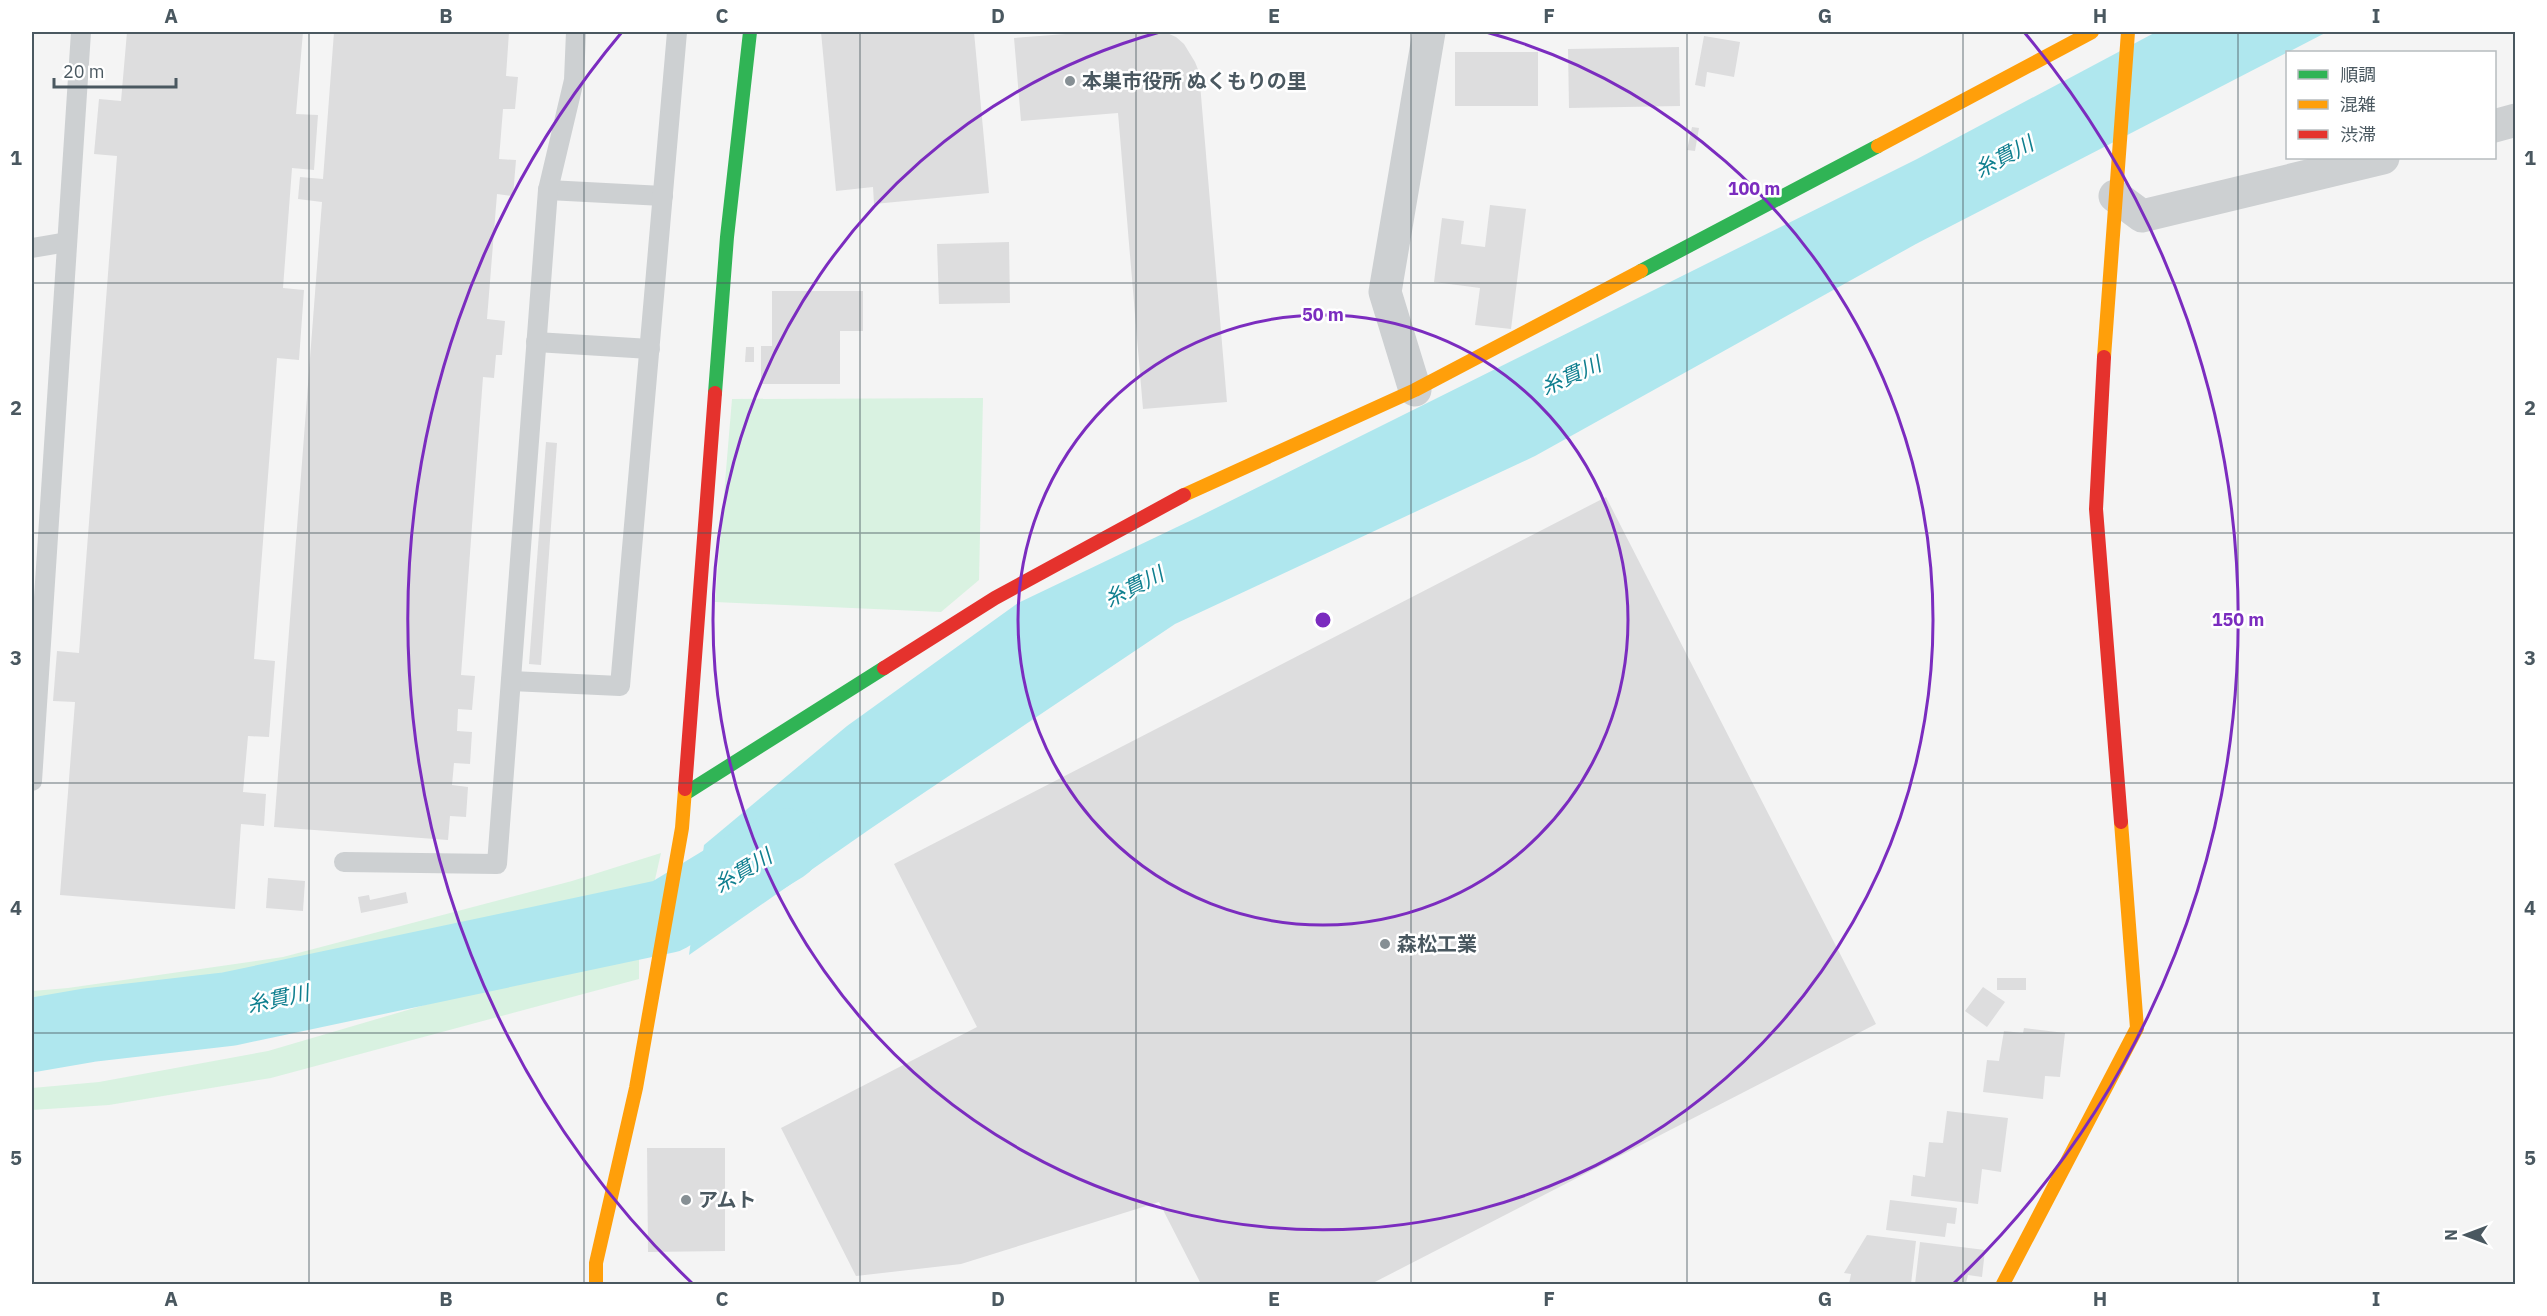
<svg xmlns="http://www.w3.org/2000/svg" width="2547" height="1316" font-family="'IBM Plex Sans','Noto Sans JP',sans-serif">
<rect width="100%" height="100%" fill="#f4f4f4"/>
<g fill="#d9f2e1">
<path d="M983,398L979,580L941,612L715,602L732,399Z"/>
<path d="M661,853L654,884L474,937L270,985L32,1022V991L68,988L283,957L572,881Z"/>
<path d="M639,942V979L271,1078L109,1105L32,1110V1088L99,1082L268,1051Z"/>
</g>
<path fill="#afe7ee" d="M2156,32H2327L1916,244L1535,456L1175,624L870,829L689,955L704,845L847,726L1018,603L1198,517L1917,159Z"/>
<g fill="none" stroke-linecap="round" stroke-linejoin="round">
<path stroke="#afe7ee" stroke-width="74" d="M32,1035L90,1025L229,1009L667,916L784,845"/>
</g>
<g fill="#ddddde">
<path d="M127,32H303L296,114L318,115L314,170L292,168L283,288L304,290L299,360L277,358L254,659L275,661L269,737L248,736L243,792L266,794L264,826L241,824L235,909L60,895L75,702L53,701L57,651L79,653L117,156L94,154L99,99L121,101Z"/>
<path d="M334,32H509L506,76L518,77L515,109H503L499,159L516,160L513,196L497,194L487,319L505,321L502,355H496L494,378L483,377L461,675L475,676L472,710L458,709L457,731L472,732L470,764L454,763L452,785L468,787L466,817L450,816L448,840L274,827L322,202L298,199L300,177L323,179Z"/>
<path d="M821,32H974L989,193L874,204L873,187L836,191Z"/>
<path d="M1092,32H1165L1176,37L1184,44L1195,62L1199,72L1227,402L1143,409L1118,113L1021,121L1014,38Z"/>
<path d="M1704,36L1740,42L1734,77L1707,72L1705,87L1695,85Z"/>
<path d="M1679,47L1680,106L1569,108L1568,49Z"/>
<rect x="1455" y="52" width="83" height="54"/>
<path d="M1692,127L1699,128L1695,151L1687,150Z"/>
<path d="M1490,205L1526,209L1511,329L1475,325L1480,288L1434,282L1442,218L1464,221L1461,244L1485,247Z"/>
<path d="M1009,242L1010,303L939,304L937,244Z"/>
<path d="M772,291H863V331H840V384H761V346H772Z"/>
<path d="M746,347H754V362H745Z"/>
<path d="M546,442L557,443L541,665L529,664Z"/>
<path d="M1606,497L1876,1024L1371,1284H1201L1159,1202L961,1264L856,1276L781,1128L977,1027L894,864Z"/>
<path d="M268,878L305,881L303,911L266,908Z"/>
<path d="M406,892L408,903L361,913L358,897L369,895L370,900Z"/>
<rect x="1997" y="978" width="29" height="12"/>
<path d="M1983,987L2005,1002L1987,1027L1965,1011Z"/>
<path d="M2024,1028L2065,1033L2060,1077L2045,1076L2043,1099L1983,1092L1987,1060L1999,1061L2004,1031L2023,1033Z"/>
<path d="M1947,1111L2008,1118L2001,1172L1982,1169L1978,1204L1911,1196L1913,1175L1925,1177L1929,1142L1943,1143Z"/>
<path d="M647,1148H725V1251L648,1252Z"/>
<path d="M1890,1200L1957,1208L1955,1224L1947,1223L1945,1237L1886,1230Z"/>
<path d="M1867,1235L1916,1241L1911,1284H1849L1851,1274L1844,1273Z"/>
<path d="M1920,1242L1985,1250L1982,1277L1968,1275L1966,1283L1958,1282V1284H1915Z"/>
</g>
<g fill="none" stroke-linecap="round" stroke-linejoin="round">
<g stroke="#cdd0d2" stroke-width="20">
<path d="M548,190L663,196"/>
<path d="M32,248L67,242"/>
<path d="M536,342L650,349"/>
<path d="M511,681L620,686L677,32"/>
<path d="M32,781L81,32"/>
<path d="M344,862L497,864L548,190L574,80L576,32"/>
</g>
<g stroke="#cdd0d2" stroke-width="33">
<path d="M2494,126L2516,120"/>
<path d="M2115,196L2142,216L2383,158"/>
<path d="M1415,390L1385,292L1429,32"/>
</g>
<g stroke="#30b455" stroke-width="14">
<path d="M1641,271L1878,146"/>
<path d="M715,393L727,237L750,32"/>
<path d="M686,793L884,668"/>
</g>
<g stroke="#ff9f0a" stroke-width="14">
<path d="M1878,146L2092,32"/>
<path d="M2104,357L2128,32"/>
<path d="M1184,495L1415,390L1641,271"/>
<path d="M596,1284V1263L636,1088L682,828L685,789"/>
<path d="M2003,1284L2137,1028L2121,822"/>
</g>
<g stroke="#e5322d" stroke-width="14">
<path d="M2104,357L2096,509L2121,822"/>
<path d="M884,668L995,598L1184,495"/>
<path d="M685,789L715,393"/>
</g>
</g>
<path fill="none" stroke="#4a5860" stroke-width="1.5" stroke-opacity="0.55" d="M309,32V1284M584,32V1284M860,32V1284M1136,32V1284M1411,32V1284M1687,32V1284M1963,32V1284M2238,32V1284M32,283H2516M32,533H2516M32,783H2516M32,1033H2516"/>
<g fill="none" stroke="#7b2cbf" stroke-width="3">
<circle cx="1323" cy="620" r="305"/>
<path d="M1486 32A610 610 0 1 1 1160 32"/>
<path d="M693 1284A915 915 0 0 1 622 32M2024 32A915 915 0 0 1 1953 1284"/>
</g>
<g fill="#868f94" stroke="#fff" stroke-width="2">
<circle cx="1070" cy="81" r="6"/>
<circle cx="1385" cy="944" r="6"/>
<circle cx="686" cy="1200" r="6"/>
</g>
<g text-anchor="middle" stroke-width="5" stroke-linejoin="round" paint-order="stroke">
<g font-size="20" font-weight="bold" fill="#4a5860" stroke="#fff" text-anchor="start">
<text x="1082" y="88">本巣市役所 ぬくもりの里</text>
<text x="1397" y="951">森松工業</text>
<text x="698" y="1207">アムト</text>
</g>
<g font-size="21" font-style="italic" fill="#0f7f8f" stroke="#fff">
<text transform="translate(2004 157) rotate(-28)" y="7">糸貫川</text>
<text transform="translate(1571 376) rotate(-24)" y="7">糸貫川</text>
<text transform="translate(1134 587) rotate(-27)" y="7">糸貫川</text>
<text transform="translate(743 871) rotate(-31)" y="7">糸貫川</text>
<text transform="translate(278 999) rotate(-12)" y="7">糸貫川</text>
</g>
</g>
<circle cx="1323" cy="620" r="9" fill="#7b2cbf" stroke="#fff" stroke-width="3"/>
<g font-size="18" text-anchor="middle" font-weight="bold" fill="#7b2cbf" stroke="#fff" stroke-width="5" stroke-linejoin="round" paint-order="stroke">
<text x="1754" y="195">100 m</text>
<text x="1323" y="321">50 m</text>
<text x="2238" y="626">150 m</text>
</g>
<rect width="2547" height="1316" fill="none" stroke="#ffffff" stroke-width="66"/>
<rect x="2286" y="51" width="210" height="108" fill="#ffffff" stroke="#b7bcbf" stroke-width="1.5"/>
<rect x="2298" y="70" width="30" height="9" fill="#30b455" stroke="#b7bcbf" stroke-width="1.5"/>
<text x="2340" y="81" font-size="18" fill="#4a5860">順調</text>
<rect x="2298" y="100" width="30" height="9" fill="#ff9f0a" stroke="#b7bcbf" stroke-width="1.5"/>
<text x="2340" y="111" font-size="18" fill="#4a5860">混雑</text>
<rect x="2298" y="130" width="30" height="9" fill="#e5322d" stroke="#b7bcbf" stroke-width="1.5"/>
<text x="2340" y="141" font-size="18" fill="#4a5860">渋滞</text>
<g transform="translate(2466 1235) rotate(270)" stroke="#ffffff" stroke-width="4.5" paint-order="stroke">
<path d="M0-4.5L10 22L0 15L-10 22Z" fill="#4a5860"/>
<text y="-9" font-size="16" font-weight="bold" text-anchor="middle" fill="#4a5860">N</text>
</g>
<path d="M54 78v9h122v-9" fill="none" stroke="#4a5860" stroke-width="3"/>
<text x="63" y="78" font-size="18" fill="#4a5860" stroke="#ffffff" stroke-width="4.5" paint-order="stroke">20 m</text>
<rect x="33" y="33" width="2481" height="1250" fill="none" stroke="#4a5860" stroke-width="2"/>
<g font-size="20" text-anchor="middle" font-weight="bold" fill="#4a5860">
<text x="171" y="23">A</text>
<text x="446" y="23">B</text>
<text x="722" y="23">C</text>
<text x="998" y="23">D</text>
<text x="1274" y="23">E</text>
<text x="1549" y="23">F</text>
<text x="1825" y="23">G</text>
<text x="2100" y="23">H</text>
<text x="2376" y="23">I</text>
<text x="16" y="165">1</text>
<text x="2530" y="165">1</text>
<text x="16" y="415">2</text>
<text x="2530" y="415">2</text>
<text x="16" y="665">3</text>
<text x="2530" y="665">3</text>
<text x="16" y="915">4</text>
<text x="2530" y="915">4</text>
<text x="16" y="1165">5</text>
<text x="2530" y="1165">5</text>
<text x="171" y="1306">A</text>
<text x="446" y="1306">B</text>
<text x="722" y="1306">C</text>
<text x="998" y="1306">D</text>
<text x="1274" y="1306">E</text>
<text x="1549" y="1306">F</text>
<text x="1825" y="1306">G</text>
<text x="2100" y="1306">H</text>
<text x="2376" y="1306">I</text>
</g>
</svg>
